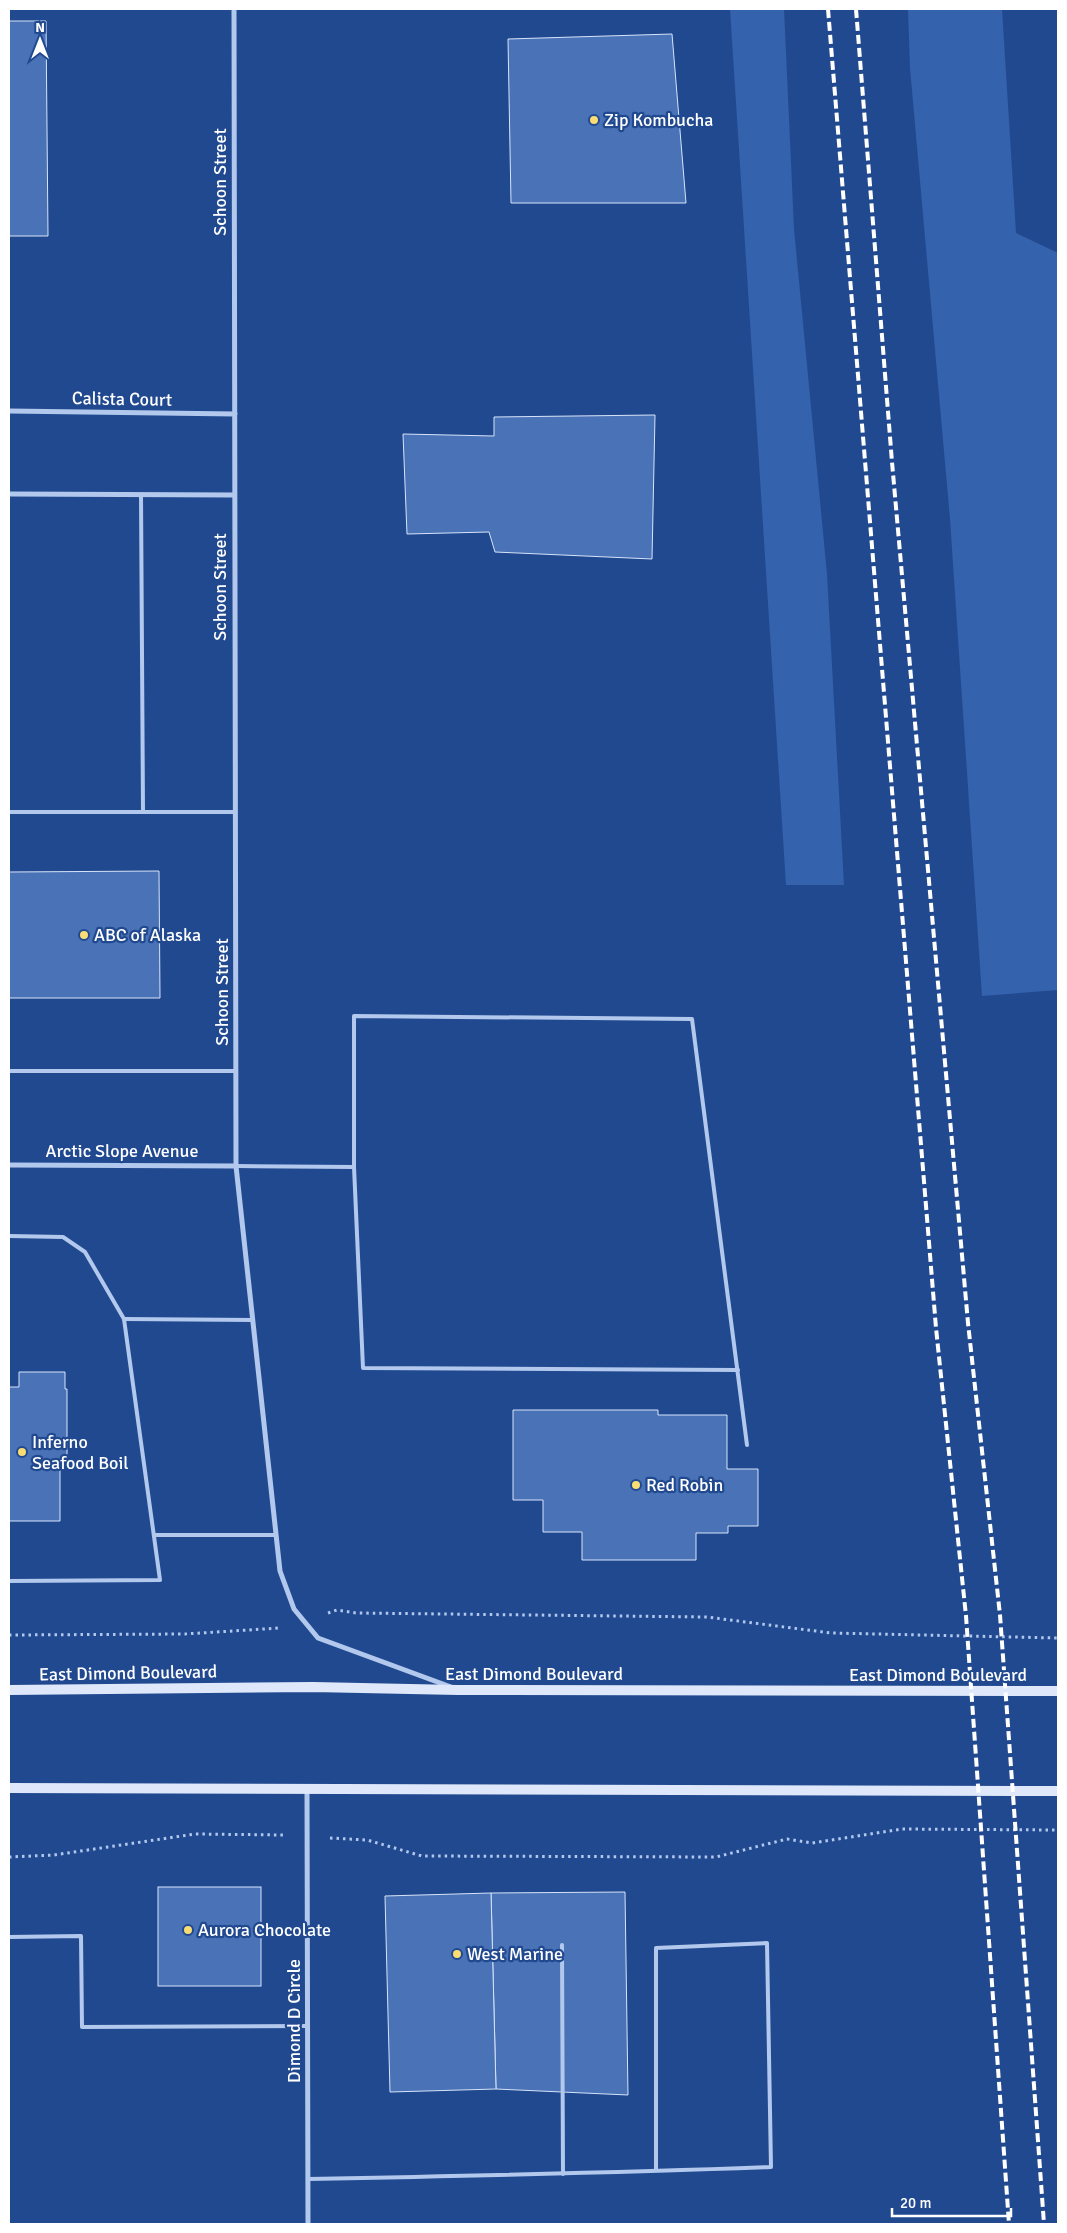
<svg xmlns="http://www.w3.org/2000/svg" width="1067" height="2233" font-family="Signika,sans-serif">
<rect width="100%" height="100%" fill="#214990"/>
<g fill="#3562ad">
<path d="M730,9H784L794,229L827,574L844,885H786Z"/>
<path d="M908,9H1002L1016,233L1058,253V990L982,996L950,519L910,68Z"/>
</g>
<g fill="#4a72b7" stroke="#d7e4f9">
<path d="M9,21H46L48,236H9Z"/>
<path d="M672,34L686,203H511L508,39Z"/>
<path d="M655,415L652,559L495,552L489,532L407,534L403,434L494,436V417Z"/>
<path d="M159,871L160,998H9V872Z"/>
<path d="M19,1372H65V1389H67V1463H60V1521H9V1387H19Z"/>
<path d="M513,1410H658V1415H727V1469H758V1526H728V1533H696V1560H582V1532H543V1500H513Z"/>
<rect x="158" y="1887" width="103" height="99"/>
<path d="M625,1892L628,2095L496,2089L491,1893Z"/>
<path d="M491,1893L496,2089L390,2092L385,1896Z"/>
</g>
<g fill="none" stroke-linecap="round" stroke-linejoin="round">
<g stroke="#b2c8ed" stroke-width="3" stroke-dasharray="2.5 4" stroke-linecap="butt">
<path d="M328,1613L337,1610L356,1613L707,1617L831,1633L1058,1638"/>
<path d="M9,1635L185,1634L279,1628"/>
<path d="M330,1838L367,1840L422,1856L716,1857L787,1839L812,1843L902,1829L1058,1830"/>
<path d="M9,1857L54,1855L195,1834L284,1835"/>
</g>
<g stroke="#b2c8ed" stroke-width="4">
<path d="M141,495L143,812"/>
<path d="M9,812H235"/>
<path d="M9,1071H236"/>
<path d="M236,1166L354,1167V1016L692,1019L747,1445"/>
<path d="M354,1167L363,1368L738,1370"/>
<path d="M9,1236L63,1237L85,1252L124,1319L160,1580L9,1581"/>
<path d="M124,1319L253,1320"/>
<path d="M154,1535H276"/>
<path d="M9,1937L81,1936L82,2027L308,2026"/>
<path d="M562,1945L563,2174"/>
<path d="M308,2179C463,2176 617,2173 771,2167L767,1943L656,1948V2171"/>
</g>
<g stroke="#b2c8ed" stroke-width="5">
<path d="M234,9L236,1166L280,1571L294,1609L318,1638L451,1687"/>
<path d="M9,411L235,414"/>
<path d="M9,494L234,495"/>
<path d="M9,1165L236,1166"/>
<path d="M307,1788L308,2224"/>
</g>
<g stroke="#dee8fa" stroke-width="10">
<path d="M9,1690L313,1687L458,1690L1058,1691"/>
<path d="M9,1788L1058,1791"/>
</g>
<g stroke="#fff" stroke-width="4" stroke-dasharray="9 4" stroke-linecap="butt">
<path d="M828,9L936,1328L966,1616L1009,2224"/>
<path d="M856,9L892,462L968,1323L1000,1615L1044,2224"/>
</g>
</g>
<g fill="#f9dd74" stroke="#214990" stroke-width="2">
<circle cx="594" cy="120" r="5"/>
<circle cx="84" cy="935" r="5"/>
<circle cx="22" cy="1452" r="5"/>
<circle cx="636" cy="1485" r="5"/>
<circle cx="188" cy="1930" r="5"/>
<circle cx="457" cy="1954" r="5"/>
</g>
<g text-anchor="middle" stroke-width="4.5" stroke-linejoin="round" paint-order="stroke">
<g font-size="18" fill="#fff" stroke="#214990" text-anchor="start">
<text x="604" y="126">Zip Kombucha</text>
<text x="94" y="941">ABC of Alaska</text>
<text x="32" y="1448">Inferno<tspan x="32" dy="21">Seafood Boil</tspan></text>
<text x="646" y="1491">Red Robin</text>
<text x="198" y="1936">Aurora Chocolate</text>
<text x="467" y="1960">West Marine</text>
</g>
<g font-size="18" fill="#fff" stroke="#214990">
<text transform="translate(220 182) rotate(-90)" y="6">Schoon Street</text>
<text transform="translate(122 399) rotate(1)" y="6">Calista Court</text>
<text transform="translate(220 587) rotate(-90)" y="6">Schoon Street</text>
<text transform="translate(222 992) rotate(-90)" y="6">Schoon Street</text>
<text x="122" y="1157">Arctic Slope Avenue</text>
<text transform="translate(128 1673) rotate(-1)" y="6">East Dimond Boulevard</text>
<text x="534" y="1680">East Dimond Boulevard</text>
<text x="938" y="1681">East Dimond Boulevard</text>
<text transform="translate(294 2021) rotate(-90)" y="6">Dimond D Circle</text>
</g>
</g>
<rect width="1067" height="2233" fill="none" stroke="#ffffff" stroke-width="20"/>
<g transform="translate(40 40)" stroke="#214990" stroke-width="4" paint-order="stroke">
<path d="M0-4L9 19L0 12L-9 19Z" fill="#ffffff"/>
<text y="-8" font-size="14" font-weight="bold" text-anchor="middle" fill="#ffffff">N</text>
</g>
<path d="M892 2208v8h119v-8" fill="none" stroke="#ffffff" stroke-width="2.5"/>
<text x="900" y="2208" font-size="15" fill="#ffffff" stroke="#214990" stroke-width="4" paint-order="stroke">20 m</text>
</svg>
